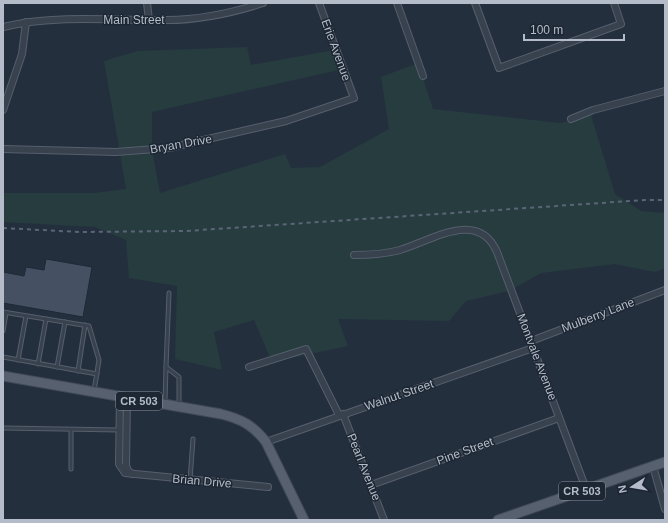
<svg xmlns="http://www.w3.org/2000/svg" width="668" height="523" font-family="Arial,sans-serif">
<rect width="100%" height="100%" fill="#242f3e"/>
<path fill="#263c3f" d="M247,47L251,65L334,50L343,69L152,112V150L160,193L285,154L291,168L320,167L389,129L381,77L418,63L433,109L560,123L591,115L615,194L641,211L665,213V268L655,272L615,264L541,273L509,291L466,301L449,321L338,319L348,346L272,362L254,320L214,332L222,370L175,359L177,286L129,278L126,240L95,227L3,222V193H93L126,189L104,61L137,51Z"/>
<path fill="#455162" stroke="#1f2835" d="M46,259L92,267L83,317L3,303V272L24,276L26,267L44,270Z"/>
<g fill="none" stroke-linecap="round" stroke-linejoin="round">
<g stroke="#565f6c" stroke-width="5">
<g id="service">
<path d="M3,312L89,326L99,360L94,391"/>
<path d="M3,331L6,313"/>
<path d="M3,357L97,374"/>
<path d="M18,360L26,316"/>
<path d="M38,364L46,319"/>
<path d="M57,367L65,322"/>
<path d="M166,367L169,293"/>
<path d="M78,371L85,325"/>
<path d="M165,403L166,367L179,377V405"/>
<path d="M3,428L120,430"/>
<path d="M71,469V430"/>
<path d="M190,480L193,439"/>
</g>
</g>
<g stroke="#565f6c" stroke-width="8">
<g id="minor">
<path d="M147,3L149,20"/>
<path d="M397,3L423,76"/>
<path d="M475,3L499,68L621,24L614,3"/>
<path d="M3,27C56,14 113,21 167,20C200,20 232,13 263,3"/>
<path d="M3,110L22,54L26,22"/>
<path d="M571,119L593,110L665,91"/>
<path d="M3,149L116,152L169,148L286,121L354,98L319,3"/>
<path d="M354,255C370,255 385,254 400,250C431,241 478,208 497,252L586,489"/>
<path d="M531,341L665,290"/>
<path d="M249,367L306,349L339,415"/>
<path d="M120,396L119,464L125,473L268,487"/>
<path d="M127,398L126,465L128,471L132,474"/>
<path d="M343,414L384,520"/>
<path d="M266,442L533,348"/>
<path d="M653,466L665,509"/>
<path d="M371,485L559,418"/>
</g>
</g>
<g stroke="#414a57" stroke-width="11">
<g id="primary">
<path d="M3,376L221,414C241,419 253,425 266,442L304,520"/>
<path d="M498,520L665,462"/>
</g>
</g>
<use href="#service" stroke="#38414e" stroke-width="3"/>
<use href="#minor" stroke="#38414e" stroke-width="6"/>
<use href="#primary" stroke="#56606e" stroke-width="9"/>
<path stroke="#5a6575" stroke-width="2" stroke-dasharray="4 4" stroke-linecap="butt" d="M3,228L79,232L186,231L645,200H665"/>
</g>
<g text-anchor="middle" stroke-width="3" stroke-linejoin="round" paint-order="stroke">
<g fill="#1d2633" stroke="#878f9c" stroke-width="1">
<rect x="116" y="392" width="46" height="18" rx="3"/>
<rect x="559" y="482" width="46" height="18" rx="3"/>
</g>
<g font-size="11" font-weight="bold" fill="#b4bcc9">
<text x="139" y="405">CR 503</text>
<text x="582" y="495">CR 503</text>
</g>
<g font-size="12" fill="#b4bcc9" stroke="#1d2633">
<text x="134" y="24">Main Street</text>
<text transform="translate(336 50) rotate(70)" y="4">Erie Avenue</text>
<text transform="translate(181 144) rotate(-10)" y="4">Bryan Drive</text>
<text transform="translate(598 315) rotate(-21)" y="4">Mulberry Lane</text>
<text transform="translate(537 357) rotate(69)" y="4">Montvale Avenue</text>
<text transform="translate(399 395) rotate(-19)" y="4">Walnut Street</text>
<text transform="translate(465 451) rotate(-20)" y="4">Pine Street</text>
<text transform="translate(364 467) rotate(68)" y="4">Pearl Avenue</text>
<text transform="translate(202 481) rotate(5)" y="4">Brian Drive</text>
</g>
</g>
<rect width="668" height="523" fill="none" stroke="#b4bcc9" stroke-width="8"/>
<g transform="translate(632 487) rotate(258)" stroke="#1d2633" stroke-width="3" paint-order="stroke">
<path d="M0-3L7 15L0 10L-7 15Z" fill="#b4bcc9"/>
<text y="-6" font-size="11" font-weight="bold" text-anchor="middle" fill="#b4bcc9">N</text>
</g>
<path d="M524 34v6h100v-6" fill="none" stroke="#b4bcc9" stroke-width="2"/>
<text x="530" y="34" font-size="12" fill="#b4bcc9" stroke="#1d2633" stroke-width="3" paint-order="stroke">100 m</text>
</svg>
